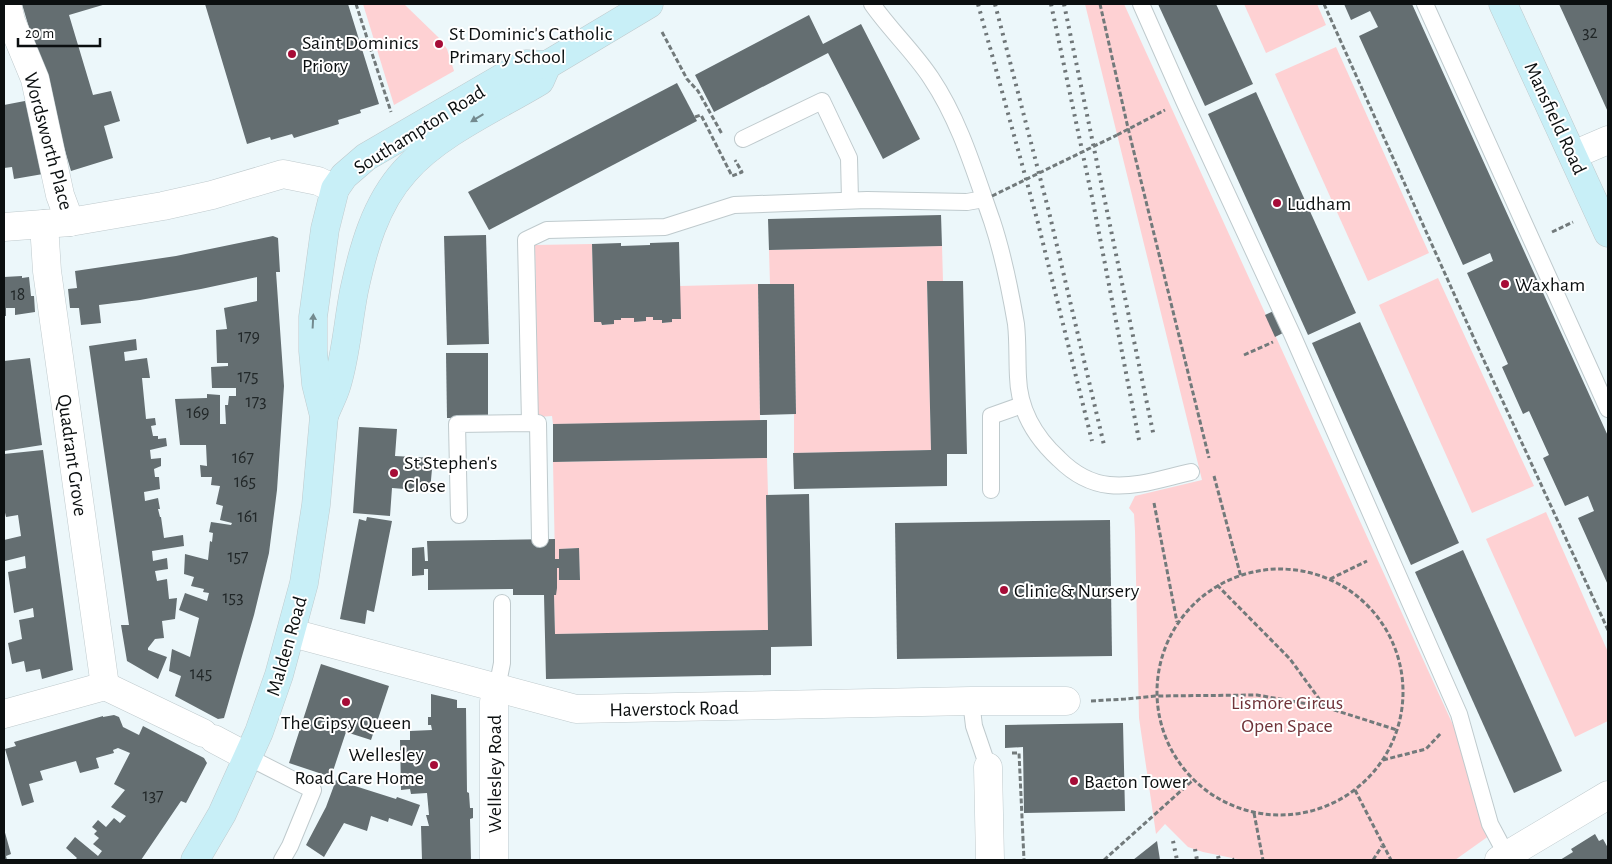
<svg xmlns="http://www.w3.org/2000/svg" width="1612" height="864" font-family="'Alegreya Sans',sans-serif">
<rect width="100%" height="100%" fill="#ecf7fa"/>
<g fill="#fed1d3">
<path d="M363,4H404L439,38L447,49L454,71L394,105Z"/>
<path d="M1085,4H1124L1500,828L1455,860H1242L1203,852L1188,847L1165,824L1156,834L1139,718L1135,531L1134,514L1129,508L1135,496L1202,480Z"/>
<path d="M1244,4H1317L1326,25L1266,53Z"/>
<path d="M1336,47L1429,253L1368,281L1275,74Z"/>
<path d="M592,244L594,322H601L602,325L613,324L614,320H621V318H634V322L645,321L646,317H653V320H662V323L671,322L672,319H680V286L758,284L760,421L553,424L552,416L538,417L535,245Z"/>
<path d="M942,246L943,281L927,282L931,450L794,453V414H796L794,284H770L769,250Z"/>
<path d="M1438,278L1534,486L1472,513L1379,305Z"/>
<path d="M767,458L768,495H766L768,630L555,634L554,595L556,594L557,568H559L560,580H580L579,548L560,549L559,559H555L553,462Z"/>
<path d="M1546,512L1608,652V721L1575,737L1486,539Z"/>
</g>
<g fill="#646e71">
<path d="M22,4H106L69,15L93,95L111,91L120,121L104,126L113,158L71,171Z"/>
<path d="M205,4H348L379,104L360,110L361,113L338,120L339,124L294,138L292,134L271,140L270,137L247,144Z"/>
<path d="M1158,4H1216L1253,84L1205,106Z"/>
<path d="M1344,4H1412L1608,436V585L1578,518L1594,511L1588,496L1565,506L1543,458L1549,455L1529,411L1523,414L1502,367L1508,364L1467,273L1493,261L1490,253L1463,265L1359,36L1378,27L1370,11L1351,20Z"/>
<path d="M1559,4H1608V112L1570,28Z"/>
<path d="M809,15L823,44L861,24L920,139L883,159L828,53L714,112L695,75Z"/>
<path d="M677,83L697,121L489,230L468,192Z"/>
<path d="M1256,92L1356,313L1308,335L1208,114Z"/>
<path d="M30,100L43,174L14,179L12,167L4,168V105Z"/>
<path d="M941,215L942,246L769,250L768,219Z"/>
<path d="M486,235L489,344L447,345L444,236Z"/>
<path d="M273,236L278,238L280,272H276L284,386L277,490L269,553L254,615L224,718L218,719L175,696L181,676L169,671L172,649L190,657L199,618L179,610L185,593L207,601L209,593L203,592L204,589L191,586L194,577L184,574L185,554L208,560L210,541L212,542L213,533L209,532L211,522L231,525L232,523L220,520L223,506L216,504L220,486L211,485L212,477H201L200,465L207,466L206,445H180L175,399L207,398V394L220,395V424H226L225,405H228L229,396H236V388H212L211,367L228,366V363H217L216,330L227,329L224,308L257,301V277L201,289L140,300L99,305L101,323L81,325L79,308H70L68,289L77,288L75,271L176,256Z"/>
<path d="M679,242L681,319H672V322L662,323V320H653V317H646V321L634,322V318H621V320H614V324L602,325L601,322H594L592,244L621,243V246L650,245V243Z"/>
<path d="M22,276V278L29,277L31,296H34L35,312L15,315V308H6V316H4V277Z"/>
<path d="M927,281H963L967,454H947V486L794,489L793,453L931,450Z"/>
<path d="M758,284H794L796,414L760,415Z"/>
<path d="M1276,310L1285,332L1275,337L1265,315Z"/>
<path d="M1360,322L1459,543L1411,565L1312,343Z"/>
<path d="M136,339L137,350L124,352L125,361L147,358L150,378H142L146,419L155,418L156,425L151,426L153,436H158V439L166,438L167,446L150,450L151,459L161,458V466L154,469L155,477H159L160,489L144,492L145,501L158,498L160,509H158L160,517H161L164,538L183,535L184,546L152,551L153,561L167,558L168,569L155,571L157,581L167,579L169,599L177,598L175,619L162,621L164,638L155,639L148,648V650L167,657L158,679L127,661L121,625H129L89,346Z"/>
<path d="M446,353H488V418H447Z"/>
<path d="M30,358L42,445L4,451V361Z"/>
<path d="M767,420V458L553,462V424Z"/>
<path d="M359,427L397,429L395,456L433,458L430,491L392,488L390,516L353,513Z"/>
<path d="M43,450L73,670L42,679L40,669L26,672L24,661L12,664L8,643L22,639L19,620L34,617L33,608L14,613L8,572L26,568L25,556L5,561L4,540L21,536L18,515L6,517L4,508L5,507L4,454Z"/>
<path d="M809,494L812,646L771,647V675L546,679L544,595H513V589L428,590V569H424V575L412,576V548L424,547L425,561H428L427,541L555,539V559H559V549L579,548L580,580H559V568H557V588L556,595H554L555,634L768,630L766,495Z"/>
<path d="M367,517L392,521L374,612L367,610L365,624L340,619L359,519L366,521Z"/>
<path d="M1110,520L1112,656L897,659L895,523Z"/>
<path d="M1463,550L1562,771L1514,793L1415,572Z"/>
<path d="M321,664L389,686L371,740L346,732L331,777L289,763Z"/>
<path d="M431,694L457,700V708H466L467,792L469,793L470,808H473V818L470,819L471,860H422L421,826H429L426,815H429L427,793L411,794L410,789L401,790L400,740H410V731L432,730L431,725H428V717H431Z"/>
<path d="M114,715L119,717L123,727L139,735L143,726L204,758L207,763L186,803L181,801L141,860H75L77,858L66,848L75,837L98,856L102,851L93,844L99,838L94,834L97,831L92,827L98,820L106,827L114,818L120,823L126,816L111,807L125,790L114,784L130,753L118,748L113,750L114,753L96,758L99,768L80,773L76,761L40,771L43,780L29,784L34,802L22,806L5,749L16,746L14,742L103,716V717Z"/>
<path d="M1123,723L1125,811L1024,813L1023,747L1005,748V725Z"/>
<path d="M336,780L396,799L397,797L420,805L412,826L389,818L388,822L371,816L367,831L344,823L324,857L306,845L326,807Z"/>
<path d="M4,829L11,854L6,856L7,860H4Z"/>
<path d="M1595,834L1599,841L1603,839L1608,848V860H1560L1573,852L1571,849Z"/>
<path d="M1157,841L1160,860H1133Z"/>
</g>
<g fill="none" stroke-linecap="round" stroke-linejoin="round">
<g stroke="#bfcacd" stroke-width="18">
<g id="lane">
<path d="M872,4C890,30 914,52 931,78C960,121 975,173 992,221C1003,254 1010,289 1016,324C1018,342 1017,359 1018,377C1019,410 1035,437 1059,459C1072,472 1090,483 1109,485C1136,488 1164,478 1191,472"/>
<path d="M1141,4L1184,101L1292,334L1459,714L1490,824L1507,856"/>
<path d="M1425,4L1608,409"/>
<path d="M743,139L822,101L849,158L850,200"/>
<path d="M530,422L526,240L547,230L665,227L734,205L867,200L967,202L984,199"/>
<path d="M991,490V416L1022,405"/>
<path d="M459,515L457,424L538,423L540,539"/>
<path d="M497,688L502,663V603"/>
<path d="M971,701L974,726L988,767"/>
<path d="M248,757L313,790L290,846L282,860"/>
</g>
</g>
<g stroke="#bfcacd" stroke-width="29">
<g id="street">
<path d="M7,4L11,21L35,79L60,195L70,222"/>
<path d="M1573,155L1608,140"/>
<path d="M44,224L47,271L105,686"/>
<path d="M4,227L70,222L163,206L212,195L283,174L318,181L335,189"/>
<path d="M292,633L576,709L971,701H1066"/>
<path d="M4,714L105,686L203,733"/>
<path d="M214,739L248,757"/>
<path d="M988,767L990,860"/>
<path d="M494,860V702L497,688"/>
<path d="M1499,860L1608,795"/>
</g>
</g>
<g stroke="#bfcacd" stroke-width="29">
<g id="secondary">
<path d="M1503,4L1608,233"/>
<path d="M324,416C328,405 334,395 337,384C346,354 348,322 354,291C363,249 375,204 405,171C438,133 497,107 540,81L547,65"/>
<path d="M195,860L222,814L259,732L279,675L304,583L316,505L324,416L316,384L313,351V317L325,229L335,189L344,176L366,157L526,64L547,65L649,4"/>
</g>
</g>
<g stroke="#727a7b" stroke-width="3" stroke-dasharray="5 2.5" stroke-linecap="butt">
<path d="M356,4L391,112"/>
<path d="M1100,4L1128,128L1209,458"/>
<path d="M1324,4L1481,354L1608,630"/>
<path d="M662,32L687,79L698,91L722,134"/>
<path d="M695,117L701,115L732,176L742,172L735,160"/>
<path d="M1117,135L1165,110"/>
<path d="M1552,232L1573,222"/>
<path d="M1244,355L1273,342"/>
<path d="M1214,476L1241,577"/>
<path d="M1154,503L1177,622"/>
<circle cx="1280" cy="692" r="123"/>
<path d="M1330,579L1367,561"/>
<path d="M1217,585L1290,659L1325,707L1397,730"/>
<path d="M1091,701L1125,699L1155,696L1257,695L1325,707"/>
<path d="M1012,753H1019L1024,860"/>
<path d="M1383,760L1426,749L1441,733"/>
<path d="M1355,790L1391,860"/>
<path d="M1254,813L1263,860"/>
<path d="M1104,860L1193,780"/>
<path d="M1373,860L1382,846"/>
</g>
<use href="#lane" stroke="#fff" stroke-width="16"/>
<use href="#street" stroke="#fff" stroke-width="28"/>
<use href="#secondary" stroke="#c8eff7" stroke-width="28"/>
<g stroke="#6f7678" stroke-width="4" stroke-dasharray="2.5 5" stroke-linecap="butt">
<path d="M978,4L1037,219L1092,441"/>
<path d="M995,4L1049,212L1104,445"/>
<path d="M1051,4L1093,202L1139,440"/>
<path d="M1064,4L1154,437"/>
<path d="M1173,841L1177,860"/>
<path d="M1195,849L1197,860"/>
<path d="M1218,856L1219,860"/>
<path d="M1232,859L1233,860"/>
</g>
<path stroke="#727a7b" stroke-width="3" stroke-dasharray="5 2.5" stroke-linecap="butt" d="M992,196L1117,135"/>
</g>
<defs><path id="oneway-solid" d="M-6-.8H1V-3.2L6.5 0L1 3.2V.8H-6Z" transform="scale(1.25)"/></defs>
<g fill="#738a8f">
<use href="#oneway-solid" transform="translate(477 118) rotate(149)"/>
<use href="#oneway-solid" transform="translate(313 321) rotate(-87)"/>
</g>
<g fill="#a60c37" stroke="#fff" stroke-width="2">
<circle cx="439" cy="44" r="5"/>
<circle cx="292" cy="54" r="5"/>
<circle cx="1277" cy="203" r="5"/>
<circle cx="1505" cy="284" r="5"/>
<circle cx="394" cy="473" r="5"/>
<circle cx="1004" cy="590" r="5"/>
<circle cx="346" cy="702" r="5"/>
<circle cx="434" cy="765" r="5"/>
<circle cx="1074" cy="781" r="5"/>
</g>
<g text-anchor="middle" stroke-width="4" stroke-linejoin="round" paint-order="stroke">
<g font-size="18" fill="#212728">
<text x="1590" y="38">32</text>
<text x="18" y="300">18</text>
<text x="249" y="342">179</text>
<text x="248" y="382">175</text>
<text x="256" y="407">173</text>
<text x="198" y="418">169</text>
<text x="243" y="463">167</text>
<text x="245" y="487">165</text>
<text x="248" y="522">161</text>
<text x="238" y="562">157</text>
<text x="233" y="603">153</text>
<text x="201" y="679">145</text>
<text x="153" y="801">137</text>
</g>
<g font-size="20" fill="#0b0f10" stroke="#fff" text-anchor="start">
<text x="449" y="40">St Dominic's Catholic<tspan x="449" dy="23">Primary School</tspan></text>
<text x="302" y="49">Saint Dominics<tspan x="302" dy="23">Priory</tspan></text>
<text x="1287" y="210">Ludham</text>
<text x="1515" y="291">Waxham</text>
<text x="404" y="469">St Stephen's<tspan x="404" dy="23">Close</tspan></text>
<text x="1014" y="597">Clinic &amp; Nursery</text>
<text x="346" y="729" text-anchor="middle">The Gipsy Queen</text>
<text x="424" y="761" text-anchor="end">Wellesley<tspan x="424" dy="23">Road Care Home</tspan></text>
<text x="1084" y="788">Bacton Tower</text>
</g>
<g font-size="20" fill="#0b0f10" stroke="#fff">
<text transform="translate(1556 118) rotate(65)" y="7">Mansfield Road</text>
<text transform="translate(419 129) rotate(-32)" y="7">Southampton Road</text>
<text transform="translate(49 141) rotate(75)" y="7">Wordsworth Place</text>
<text transform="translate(73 455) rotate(82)" y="7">Quadrant Grove</text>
<text transform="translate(286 646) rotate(-74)" y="7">Malden Road</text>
<text transform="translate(674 708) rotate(-1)" y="7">Haverstock Road</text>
<text transform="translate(494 774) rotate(-90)" y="7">Wellesley Road</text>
</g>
<g font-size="20" fill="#6f3339" stroke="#fff">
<text x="1287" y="709">Lismore Circus<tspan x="1287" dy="23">Open Space</tspan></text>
</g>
</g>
<rect width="1612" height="864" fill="none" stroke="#0b0f10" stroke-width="10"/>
<path d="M18 38v8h82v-8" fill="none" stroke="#0b0f10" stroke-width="2.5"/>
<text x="25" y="38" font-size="15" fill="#0b0f10" stroke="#ffffff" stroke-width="4" paint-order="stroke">20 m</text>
</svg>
